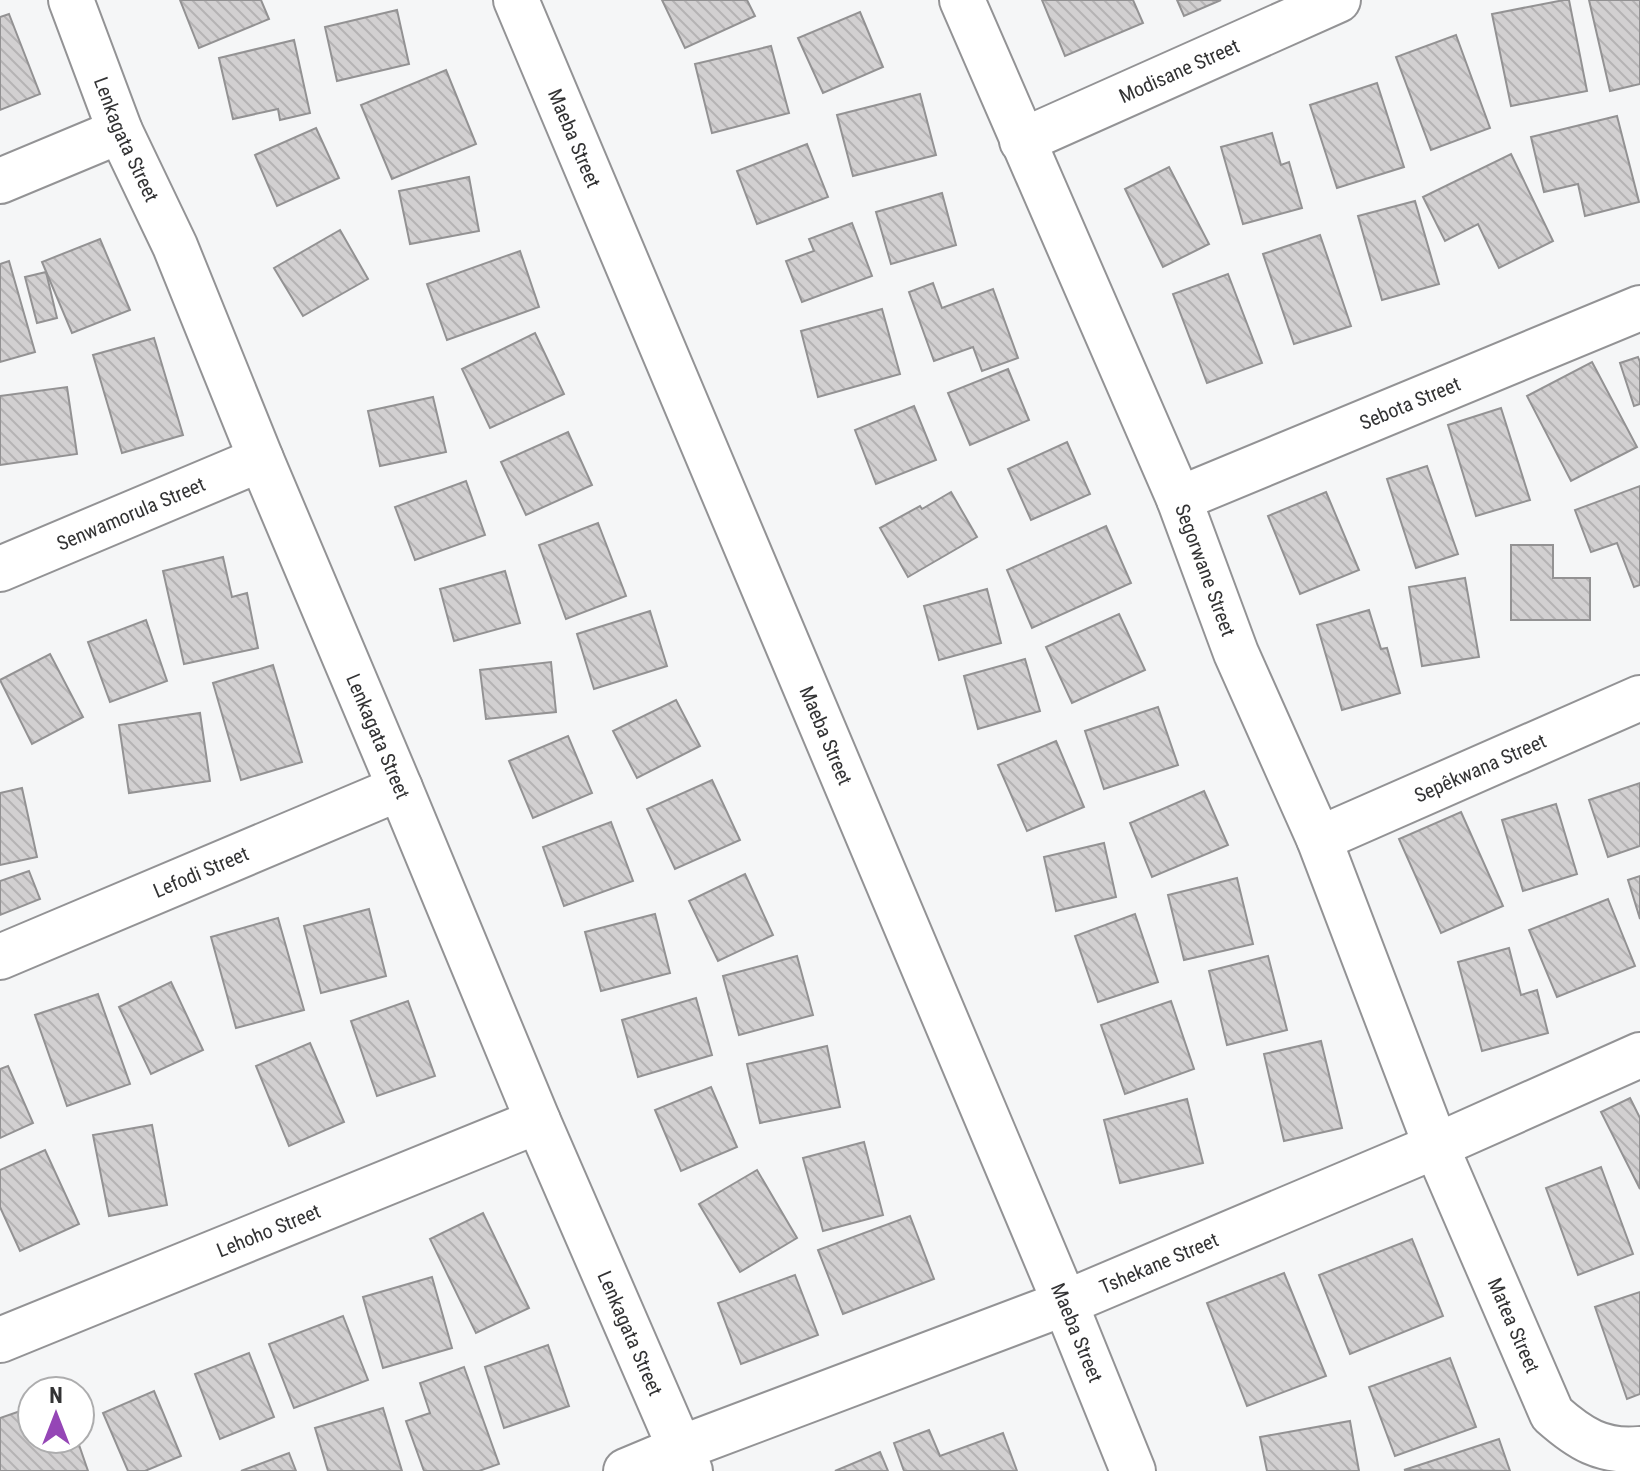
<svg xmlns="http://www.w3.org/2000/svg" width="1640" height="1471" font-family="'Roboto Condensed',sans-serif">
<defs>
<pattern id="building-back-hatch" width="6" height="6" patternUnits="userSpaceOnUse" patternTransform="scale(2)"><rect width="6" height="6" fill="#d2d0d1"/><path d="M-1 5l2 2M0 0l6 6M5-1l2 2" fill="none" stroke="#b5b3b4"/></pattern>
</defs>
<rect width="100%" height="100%" fill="#f5f6f7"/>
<g fill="url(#building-back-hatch)" stroke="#939293" stroke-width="2">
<path d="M180,0H261L269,19L199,48Z"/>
<path d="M662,0H747L755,16L685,48Z"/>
<path d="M1042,0H1133L1143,23L1065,56Z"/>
<path d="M1177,0H1221L1184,16Z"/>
<path d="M1564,0H1569L1587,91L1511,106L1492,14Z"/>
<path d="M1589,0H1640V84L1610,91Z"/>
<path d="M397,10L409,64L337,81L325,27Z"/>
<path d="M860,12L883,67L823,93L798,38Z"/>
<path d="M9,14L40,94L0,110V17Z"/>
<path d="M1456,35L1490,128L1431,150L1396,57Z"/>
<path d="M294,40L310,113L280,120L278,109L233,119L219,58Z"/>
<path d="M771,46L789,113L712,133L695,64Z"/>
<path d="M446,70L476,144L392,179L361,105Z"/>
<path d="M1377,83L1404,167L1337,188L1310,105Z"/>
<path d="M920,94L936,155L853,176L837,115Z"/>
<path d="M1617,116L1639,202L1585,216L1578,184L1544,192L1531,137Z"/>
<path d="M316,128L339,178L277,206L255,155Z"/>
<path d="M1272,133L1281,165L1289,162L1302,208L1243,224L1221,147Z"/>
<path d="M807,144L828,197L757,224L737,171Z"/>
<path d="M1511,154L1553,241L1499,268L1478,224L1445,241L1423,197Z"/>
<path d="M1169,167L1209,244L1163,267L1125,189Z"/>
<path d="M469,177L479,231L410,244L399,191Z"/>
<path d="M942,193L956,245L891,264L876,212Z"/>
<path d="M1415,201L1439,284L1382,300L1358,216Z"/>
<path d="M852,223L872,276L802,302L786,261L814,251L809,239Z"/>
<path d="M340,230L368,279L303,316L274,268Z"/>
<path d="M1320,235L1351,326L1294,344L1263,254Z"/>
<path d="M100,239L130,310L72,333L42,262Z"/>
<path d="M520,251L539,307L447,340L427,284Z"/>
<path d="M9,261L35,352L0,362V264Z"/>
<path d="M46,272L57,318L37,323L25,277Z"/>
<path d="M1228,274L1262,363L1207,383L1173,294Z"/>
<path d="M933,283L942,308L993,289L1018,358L982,371L973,347L934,361L909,292Z"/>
<path d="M882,309L900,374L818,397L801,331Z"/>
<path d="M535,333L564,394L490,428L462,369Z"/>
<path d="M154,338L183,435L122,453L93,355Z"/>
<path d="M1638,357L1640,362V404L1634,406L1620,363Z"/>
<path d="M1592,362L1637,447L1571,481L1527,396Z"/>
<path d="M1008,369L1029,420L970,445L948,393Z"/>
<path d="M67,387L77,454L0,465V396Z"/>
<path d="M433,397L446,452L380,466L368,411Z"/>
<path d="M914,406L936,460L876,484L855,430Z"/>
<path d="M1501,408L1530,500L1476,516L1448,425Z"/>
<path d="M568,432L592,485L526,515L501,462Z"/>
<path d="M1067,442L1090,494L1031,520L1008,469Z"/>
<path d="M1427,466L1458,554L1416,568L1387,479Z"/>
<path d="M466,481L485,535L415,560L395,507Z"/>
<path d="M1640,486V585L1634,587L1617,543L1591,552L1575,510Z"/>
<path d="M951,492L977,537L908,577L880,528L920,506L922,509Z"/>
<path d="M1326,492L1359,570L1300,594L1268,516Z"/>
<path d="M598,523L626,596L566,619L539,545Z"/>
<path d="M1106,526L1131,583L1032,628L1007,570Z"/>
<path d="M1511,545H1553V578H1590V620H1511Z"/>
<path d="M223,557L232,597L247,593L258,648L184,664L163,571Z"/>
<path d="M505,571L520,623L454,641L440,589Z"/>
<path d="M1465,578L1479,657L1422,666L1409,587Z"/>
<path d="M987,589L1001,643L939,660L924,606Z"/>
<path d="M1369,610L1381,649L1387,648L1400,693L1342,710L1317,625Z"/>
<path d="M650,611L667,666L594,689L577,634Z"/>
<path d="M1119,614L1145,670L1072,703L1046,647Z"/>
<path d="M146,620L167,681L110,702L88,642Z"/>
<path d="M50,654L83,717L32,744L0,680Z"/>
<path d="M1025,659L1040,711L978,729L964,676Z"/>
<path d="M551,662L556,712L486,719L480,670Z"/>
<path d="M273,665L302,762L241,780L213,683Z"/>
<path d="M676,700L700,746L637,778L613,731Z"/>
<path d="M1158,707L1178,765L1104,789L1085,731Z"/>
<path d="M200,713L210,781L129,793L119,725Z"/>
<path d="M568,736L592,793L533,818L509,761Z"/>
<path d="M1056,741L1084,807L1027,831L998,765Z"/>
<path d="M712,780L740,840L675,869L647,809Z"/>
<path d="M1640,783V846L1608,857L1589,800Z"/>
<path d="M22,788L37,857L0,865V793Z"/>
<path d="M1204,791L1228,845L1152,877L1130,823Z"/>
<path d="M1556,804L1577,874L1523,891L1502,820Z"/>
<path d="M1461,812L1503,906L1441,933L1399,839Z"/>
<path d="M611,822L633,881L564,906L543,847Z"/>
<path d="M1104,843L1116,897L1056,911L1044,857Z"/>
<path d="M29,871L40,899L0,915V881Z"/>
<path d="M745,874L773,935L718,961L689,901Z"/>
<path d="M1640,876V919L1628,880Z"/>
<path d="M1237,878L1253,944L1184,960L1168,895Z"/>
<path d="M1608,899L1635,966L1557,997L1529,930Z"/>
<path d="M369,909L386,976L321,993L304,926Z"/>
<path d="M655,914L670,973L601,991L585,932Z"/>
<path d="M1135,914L1158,982L1098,1002L1075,936Z"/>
<path d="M278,918L304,1010L236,1028L211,937Z"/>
<path d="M1509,948L1521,995L1537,990L1548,1033L1482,1051L1458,962Z"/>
<path d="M797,956L813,1015L739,1035L723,976Z"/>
<path d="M1268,956L1287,1030L1227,1045L1209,971Z"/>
<path d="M171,982L203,1050L151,1074L119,1007Z"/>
<path d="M98,994L130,1084L67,1106L35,1015Z"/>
<path d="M696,998L712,1055L638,1077L622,1020Z"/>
<path d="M408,1001L435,1076L377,1096L351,1021Z"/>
<path d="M1171,1001L1194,1069L1125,1094L1101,1025Z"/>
<path d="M1321,1041L1342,1128L1284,1141L1264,1054Z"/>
<path d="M310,1043L344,1122L289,1146L256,1066Z"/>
<path d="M827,1046L840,1107L760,1123L747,1064Z"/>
<path d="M8,1066L33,1123L0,1138V1069Z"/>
<path d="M711,1087L737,1147L681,1171L655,1110Z"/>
<path d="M1630,1098L1640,1118V1189L1601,1112Z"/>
<path d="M1187,1099L1203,1163L1120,1183L1104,1120Z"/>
<path d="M152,1125L167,1205L109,1216L93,1135Z"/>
<path d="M864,1142L883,1215L823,1231L803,1158Z"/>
<path d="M45,1150L79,1224L20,1251L0,1207V1170Z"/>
<path d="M1601,1167L1633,1254L1578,1275L1546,1188Z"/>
<path d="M757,1170L797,1238L740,1272L699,1204Z"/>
<path d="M483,1213L529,1308L476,1333L430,1239Z"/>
<path d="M910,1216L934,1279L843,1314L818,1250Z"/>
<path d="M1412,1239L1443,1316L1350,1354L1319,1275Z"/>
<path d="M1284,1273L1326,1376L1247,1406L1207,1303Z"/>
<path d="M795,1275L818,1335L741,1364L718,1303Z"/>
<path d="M432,1277L452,1348L383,1368L363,1297Z"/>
<path d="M1640,1292V1394L1627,1399L1595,1307Z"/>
<path d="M343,1316L368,1380L294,1408L269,1344Z"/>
<path d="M548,1345L569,1406L504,1428L485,1367Z"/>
<path d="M249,1353L274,1417L220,1439L195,1374Z"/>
<path d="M1450,1358L1476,1427L1395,1456L1369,1387Z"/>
<path d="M464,1367L499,1464L479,1471H424L406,1421L430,1413L420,1383Z"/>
<path d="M154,1391L181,1456L145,1471H128L103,1413Z"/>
<path d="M32,1407V1439H77L88,1471H0V1418Z"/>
<path d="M383,1408L402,1471H328L315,1428Z"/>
<path d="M1350,1421L1359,1471H1267L1260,1437Z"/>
<path d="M929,1430L940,1456L1003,1433L1017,1471H904L894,1443Z"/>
<path d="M1499,1439L1510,1471L1404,1470Z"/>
<path d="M880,1452L888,1471H835Z"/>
<path d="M289,1453L296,1471H241Z"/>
</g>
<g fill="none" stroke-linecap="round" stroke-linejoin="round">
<g stroke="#939395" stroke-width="48">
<g id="minor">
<path id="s1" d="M71,0L120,131L175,246L261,459L400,788L538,1121L690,1471"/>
<path id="s2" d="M516,0L1065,1303L1133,1471"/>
<path id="s3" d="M962,0L1179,499L1236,653L1319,839L1436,1146L1552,1414C1579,1438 1602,1453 1640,1449"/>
<path id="s4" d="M1022,141L1338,0"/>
<path d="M0,181L120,131"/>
<path id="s5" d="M1179,499L1640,308"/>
<path id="s6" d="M0,569L261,459"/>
<path id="s7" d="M1319,839L1640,698"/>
<path id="s8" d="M0,957L400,788"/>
<path id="s9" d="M0,1340L538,1121"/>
<path id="s10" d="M626,1471L681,1448L1065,1303L1436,1146L1640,1055"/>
</g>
</g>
<use href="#minor" stroke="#fff" stroke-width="44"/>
</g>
<g text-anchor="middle" stroke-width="7" stroke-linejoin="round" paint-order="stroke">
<g font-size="20" fill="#333334" stroke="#fff">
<text dy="7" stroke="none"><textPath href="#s4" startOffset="172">Modisane Street</textPath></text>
<text dy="7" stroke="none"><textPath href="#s2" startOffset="150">Maeba Street</textPath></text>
<text dy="7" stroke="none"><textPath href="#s1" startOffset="150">Lenkagata Street</textPath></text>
<text dy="7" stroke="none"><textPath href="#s5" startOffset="250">Sebota Street</textPath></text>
<text dy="7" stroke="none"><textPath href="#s6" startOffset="142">Senwamorula Street</textPath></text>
<text dy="7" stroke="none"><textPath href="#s3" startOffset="620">Segorwane Street</textPath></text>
<text dy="7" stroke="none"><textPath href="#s2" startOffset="798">Maeba Street</textPath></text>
<text dy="7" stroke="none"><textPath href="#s1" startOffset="798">Lenkagata Street</textPath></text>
<text dy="7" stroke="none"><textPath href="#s7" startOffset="176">Sepêkwana Street</textPath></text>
<text dy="7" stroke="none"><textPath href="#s8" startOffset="218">Lefodi Street</textPath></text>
<text dy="7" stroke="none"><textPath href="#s9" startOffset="290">Lehoho Street</textPath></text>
<text dy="7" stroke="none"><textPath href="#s10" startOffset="572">Tshekane Street</textPath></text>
<text dy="7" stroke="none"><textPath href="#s3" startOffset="1436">Matea Street</textPath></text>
<text dy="7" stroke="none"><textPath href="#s1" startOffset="1446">Lenkagata Street</textPath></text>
<text dy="7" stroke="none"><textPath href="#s2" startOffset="1446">Maeba Street</textPath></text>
</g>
</g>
<g transform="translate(56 1415)"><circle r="38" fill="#ffffff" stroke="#adadae" stroke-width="2"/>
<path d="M0-6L14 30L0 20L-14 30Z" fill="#9546b6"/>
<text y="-12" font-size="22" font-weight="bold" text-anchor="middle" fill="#333334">N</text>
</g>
</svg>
